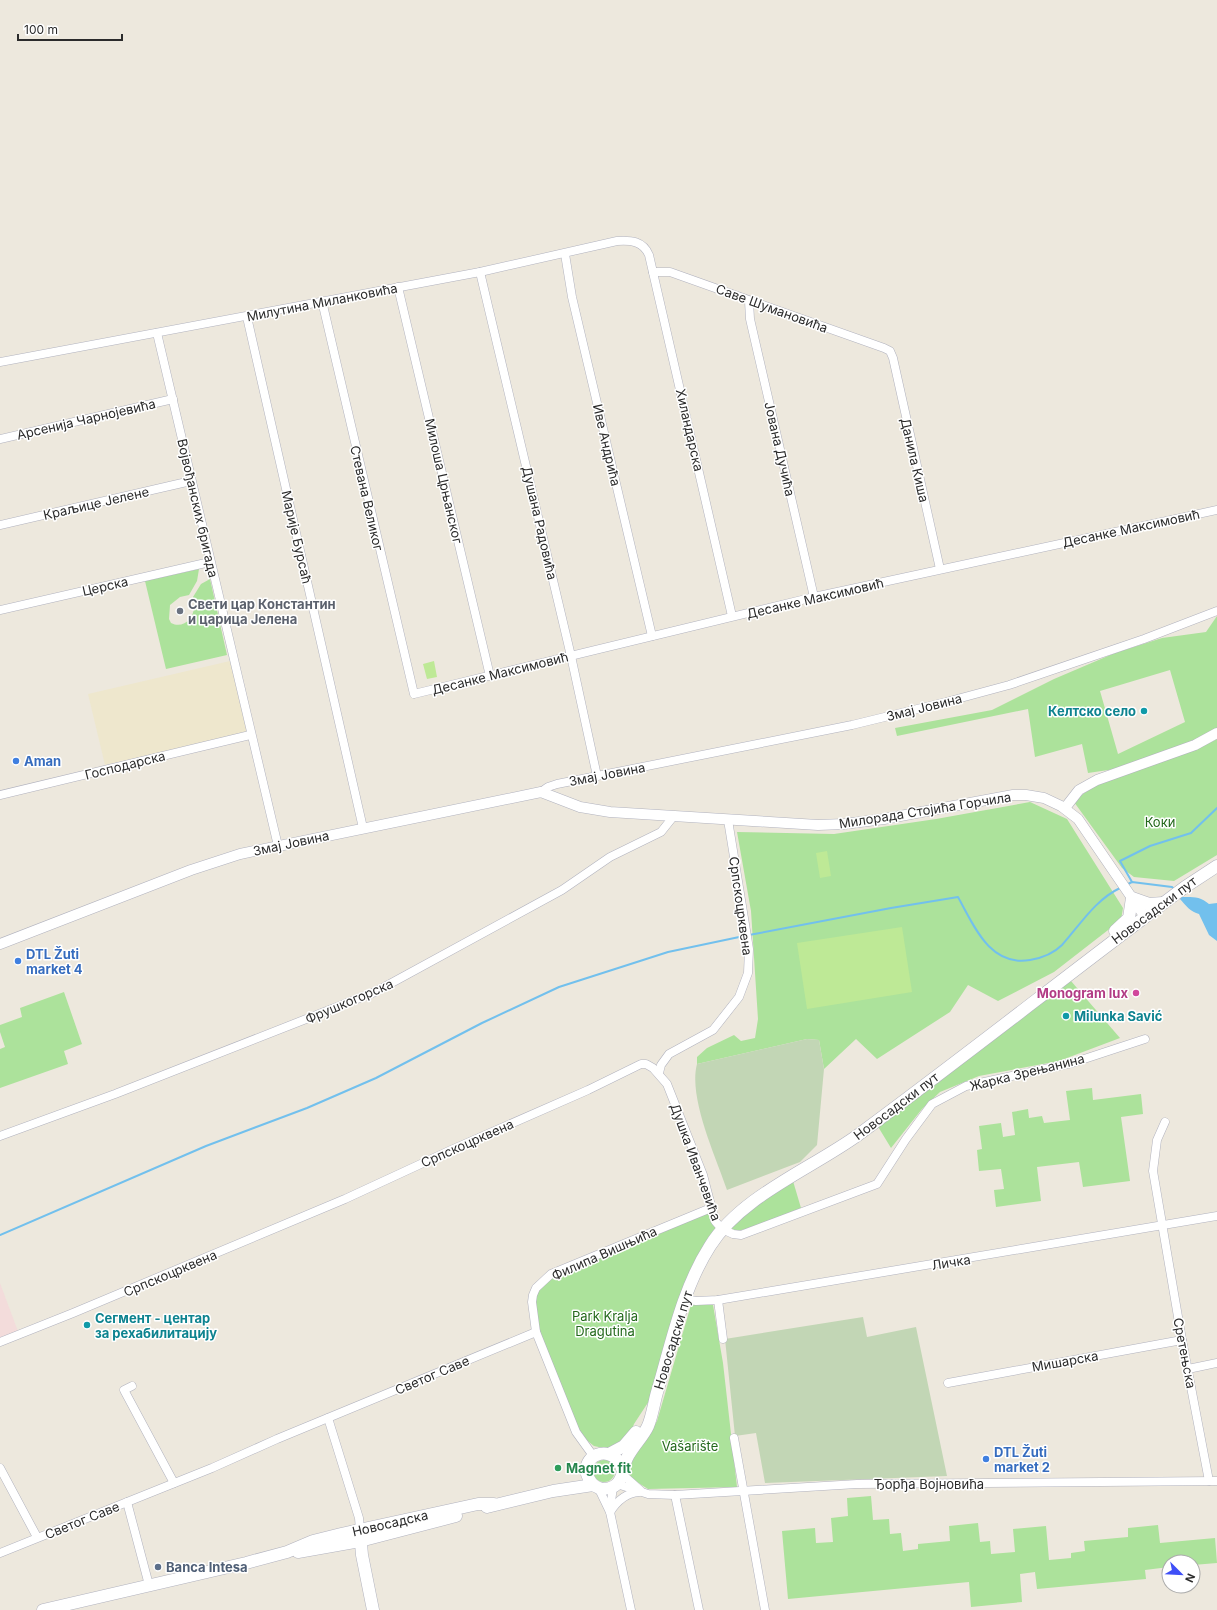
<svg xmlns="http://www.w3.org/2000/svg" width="1217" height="1610" font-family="Inter,sans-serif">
<rect width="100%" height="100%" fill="#ede8dd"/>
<path fill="#eee7cd" d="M230,661L247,732L105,765L88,694Z"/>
<path fill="#f3dcdb" d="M0,1283L19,1334L0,1342Z"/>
<g fill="#ace29b" fill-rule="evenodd">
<path d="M199,569L197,581L189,595L180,597L170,605L169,619L171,623C179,627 184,624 191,619L195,606L193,597L201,584L210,579L227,655L166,669L145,581Z"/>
<path d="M1217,616V728L1194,740L1122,768L1088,773L1082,744L1035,757L1028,709L897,736L895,728L992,710L1054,679L1115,653L1162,638L1206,632ZM1170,670L1185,722L1118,754L1100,691Z"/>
<path d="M1217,739V855L1174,881L1134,877L1122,868L1074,802C1105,770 1176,762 1217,739Z"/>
<path d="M1030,802L1067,819L1123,908L1121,920L1054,972L998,1001L968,985L950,1012L877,1059L856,1039L824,1069L819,1040L807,1039L697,1064V1057L707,1048L734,1035L741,1041L755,1038L758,1019L751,911L737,832L834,834L936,819Z"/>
<path d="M1071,981L1120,1038L1059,1061L979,1076L940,1092L922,1109L891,1148L877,1125Z"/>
<path d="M64,992L82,1044L64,1051L68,1064L0,1088V1049L5,1047L0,1032V1025L22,1017L20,1008Z"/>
<path d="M1092,1088L1093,1100L1141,1094L1143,1114L1121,1117L1130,1181L1083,1187L1079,1162L1037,1167L1041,1201L996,1207L994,1190L1004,1189L1001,1169L979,1171L977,1150L982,1149L979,1126L1001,1123L1003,1137L1015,1135L1012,1112L1028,1109L1029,1118L1042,1116L1044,1123L1070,1120L1066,1091Z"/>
<path d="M793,1181L801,1208L750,1228L737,1231L730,1228L754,1207Z"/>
<path d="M711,1208L722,1229L698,1260L649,1401L634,1424L630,1435L608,1449L594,1446L576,1432L536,1332L532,1302L536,1288L551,1274Z"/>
<path d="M691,1305H713L723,1363L737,1487L648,1489L629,1477L630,1462L657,1421Z"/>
<circle cx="604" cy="1471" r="11"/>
<path d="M871,1496L873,1520L889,1519L890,1534L901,1533L903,1551L918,1549V1544L950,1541L949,1526L978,1523L980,1542L990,1541L991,1554L1015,1552L1013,1529L1046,1526L1049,1560L1071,1558V1553L1085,1551L1084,1541L1128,1537V1528L1158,1525L1160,1543L1215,1538L1217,1563L1193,1565V1562H1169V1567L1145,1570L1146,1579L1037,1589L1035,1572L1020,1574L1022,1602L971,1607L969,1582L788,1599L782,1531L815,1528L816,1543L833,1542L831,1518L848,1516L847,1498Z"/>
</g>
<g fill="#c2d6b5">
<path d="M807,1039L819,1040L824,1069L817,1145L800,1162L727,1190C716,1157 688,1098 697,1064Z"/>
<path d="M863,1317L867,1337L916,1327L947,1476L765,1483L756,1433L735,1436L725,1339Z"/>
</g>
<g fill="#bee996">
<path d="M434,661L437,677L427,679L423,664Z"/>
<path d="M827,851L831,876L820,878L816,853Z"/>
<path d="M902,927L912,992L807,1009L797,943Z"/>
</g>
<path fill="#72c0ed" d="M1181,897C1192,897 1200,896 1209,904L1217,903V941L1209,935L1199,914C1191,912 1186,906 1180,899Z"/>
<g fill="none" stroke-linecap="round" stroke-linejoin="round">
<g stroke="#72c0ed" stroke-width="2">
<path d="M1132,882L1120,861L1150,846L1191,833L1217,808"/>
<path d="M1128,884L1132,882L1172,887L1174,889"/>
<path d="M749,935L891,908L958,897C974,926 990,967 1030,960C1042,958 1053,954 1062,945C1080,925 1095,900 1120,888"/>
<path d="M0,1235L206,1146L307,1108L376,1078L482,1023L559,987L668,952L744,936"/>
</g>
<g stroke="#b1b2be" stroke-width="9">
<g id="minor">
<path d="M565,254L572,297L652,636"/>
<path d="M480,272L571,656L597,776"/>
<path d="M653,272H670L884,348L890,351L893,358L940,569"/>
<path d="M398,287L490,676"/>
<path d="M322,301L414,694L814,597L1217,510"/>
<path d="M749,301L750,319L814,597"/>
<path d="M247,317L363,828"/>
<path d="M157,333L278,846"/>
<path d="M0,362L480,272L617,241C631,240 643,241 649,255L732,616"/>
<path d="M0,439L173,399"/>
<path d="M0,525L191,481"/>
<path d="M0,610L210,562"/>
<path d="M541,792L548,787L557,784L852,725L946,702L1009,685L1144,639L1217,611"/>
<path d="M0,795L250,735"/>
<path d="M659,1073L661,1065L669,1054L713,1030L739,997L748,973L749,949L728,820"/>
<path d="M1165,1122L1157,1140L1153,1171L1182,1340L1209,1481"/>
<path d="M0,1136L115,1094L375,992L562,890L610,857L661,832L673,817"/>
<path d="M685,1299L696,1301L718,1300L1217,1216"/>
<path d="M718,1300L723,1339"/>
<path d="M0,1342L73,1313L345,1199L451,1150L588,1090L641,1064H646L653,1068L667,1084L703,1175L715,1221L722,1229L733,1234L741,1235L877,1184L906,1139L932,1104L966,1086L1072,1063L1145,1039"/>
<path d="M1188,1369L1217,1363"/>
<path d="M948,1383L1182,1340"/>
<path d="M132,1386L124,1390L174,1483"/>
<path d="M328,1418L359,1518L360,1530"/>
<path d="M734,1438L765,1610"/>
<path d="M594,1457L576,1432L536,1332L532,1302L533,1295L536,1288L551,1274L711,1208"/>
<path d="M0,1468L37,1537"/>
<path d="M622,1474L640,1490"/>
<path d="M617,1484L648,1494L675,1495L857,1484L1217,1481"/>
<path d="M598,1487L610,1512L631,1610"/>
<path d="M675,1495L699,1610"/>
<path d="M127,1502L149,1585"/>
<path d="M610,1509L613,1487"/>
<path d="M610,1512C617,1501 626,1493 639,1492"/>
<path d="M0,1553L212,1468L277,1439L536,1332"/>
</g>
</g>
<g stroke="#b1b2be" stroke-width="11">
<g id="tertiary">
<path d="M1065,808L1079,790L1097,780L1195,745L1217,733"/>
<path d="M0,944L191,870L240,854L541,792L580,807L610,812L818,825L844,824L884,819L1013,795H1026L1044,798L1061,806L1078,819L1145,917"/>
</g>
</g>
<g stroke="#b1b2be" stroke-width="13">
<g id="secondary">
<path d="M1115,931L1129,918L1132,898L1149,904L1163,903"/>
<path d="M609,1454L624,1446L636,1432"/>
<path d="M622,1469C615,1444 582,1452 587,1474C589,1481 593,1486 599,1488C605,1490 613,1488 617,1484C624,1477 623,1466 627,1458C633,1446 643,1437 648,1426C653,1414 654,1401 658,1389C672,1341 683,1288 710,1246C741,1196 811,1169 858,1135C968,1054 1075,969 1185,887L1217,866"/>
<path d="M487,1507L553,1491L593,1485"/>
<path d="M360,1532L362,1555L373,1610"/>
<path d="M298,1552L360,1541L456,1516"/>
<path d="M43,1610L246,1563L287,1552L313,1541L341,1534L478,1504H494"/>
</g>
</g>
<use href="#minor" stroke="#fff" stroke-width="8"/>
<use href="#tertiary" stroke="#fff" stroke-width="10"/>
<use href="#secondary" stroke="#fff" stroke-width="12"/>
</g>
<circle fill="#6b7280" stroke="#fff" stroke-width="1.5" cx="180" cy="611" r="4"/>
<g fill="#0f9aa8" stroke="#fff" stroke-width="1.5">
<circle cx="1144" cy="711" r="4"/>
<circle cx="1066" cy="1016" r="4"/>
<circle cx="87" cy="1325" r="4"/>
</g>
<g fill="#3f7fe0" stroke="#fff" stroke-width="1.5">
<circle cx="16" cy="761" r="4"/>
<circle cx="18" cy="961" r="4"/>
<circle cx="986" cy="1459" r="4"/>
</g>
<circle fill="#d1479c" stroke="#fff" stroke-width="1.5" cx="1136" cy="993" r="4"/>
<circle fill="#2e9e5b" stroke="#fff" stroke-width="1.5" cx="558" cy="1468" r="4"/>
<circle fill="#5c6f8a" stroke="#fff" stroke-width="1.5" cx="158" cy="1567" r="4"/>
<g text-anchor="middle" stroke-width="3" stroke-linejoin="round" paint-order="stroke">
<g font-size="13" fill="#2b2b2b" stroke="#fff">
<text transform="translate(322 302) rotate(-11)" y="5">Милутина Миланковића</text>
<text transform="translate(772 308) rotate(20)" y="5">Саве Шумановића</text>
<text transform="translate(86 419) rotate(-13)" y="5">Арсенија Чарнојевића</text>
<text transform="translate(690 430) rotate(77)" y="5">Хиландарска</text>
<text transform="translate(607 445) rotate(77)" y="5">Иве Андрића</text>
<text transform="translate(780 449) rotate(77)" y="5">Јована Дучића</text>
<text transform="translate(915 460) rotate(77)" y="5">Данила Киша</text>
<text transform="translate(444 481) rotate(77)" y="5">Милоша Црњанског</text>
<text transform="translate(367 498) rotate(77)" y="5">Стевана Великог</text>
<text transform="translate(96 503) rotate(-13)" y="5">Краљице Јелене</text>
<text transform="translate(198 508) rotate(77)" y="5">Војвођанских бригада</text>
<text transform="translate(540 523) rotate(77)" y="5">Душана Радовића</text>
<text transform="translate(1131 528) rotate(-12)" y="5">Десанке Максимовић</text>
<text transform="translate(297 537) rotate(77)" y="5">Марије Бурсаћ</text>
<text transform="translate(105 586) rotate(-13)" y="5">Церска</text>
<text transform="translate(815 598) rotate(-13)" y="5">Десанке Максимовић</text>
<text transform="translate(500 673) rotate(-14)" y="5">Десанке Максимовић</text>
<text transform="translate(924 707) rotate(-14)" y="5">Змај Јовина</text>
<text transform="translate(125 765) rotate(-14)" y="5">Господарска</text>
<text transform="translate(607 774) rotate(-11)" y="5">Змај Јовина</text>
<text transform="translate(925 810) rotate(-9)" y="5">Милорада Стојића Горчила</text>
<text transform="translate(291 843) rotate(-12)" y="5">Змај Јовина</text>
<text transform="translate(741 906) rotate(82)" y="5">Српскоцрквена</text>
<text transform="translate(1154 910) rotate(-37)" y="5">Новосадски пут</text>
<text transform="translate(349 1001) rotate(-23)" y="5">Фрушкогорска</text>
<text transform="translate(1027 1072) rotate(-14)" y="5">Жарка Зрењанина</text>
<text transform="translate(896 1106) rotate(-37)" y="5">Новосадски пут</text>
<text transform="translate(467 1143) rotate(-24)" y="5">Српскоцрквена</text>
<text transform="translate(696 1162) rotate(70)" y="5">Душка Иванчевића</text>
<text transform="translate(604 1253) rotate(-24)" y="5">Филипа Вишњића</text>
<text transform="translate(951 1262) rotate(-9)" y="5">Личка</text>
<text transform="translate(170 1273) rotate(-23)" y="5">Српскоцрквена</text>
<text transform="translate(673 1340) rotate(-73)" y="5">Новосадски пут</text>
<text transform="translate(1185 1353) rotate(79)" y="5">Сретењска</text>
<text transform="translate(1065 1361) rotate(-10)" y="5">Мишарска</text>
<text transform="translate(432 1375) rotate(-23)" y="5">Светог Саве</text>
<text x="929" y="1489">Ђорђа Војновића</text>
<text transform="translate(82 1520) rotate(-22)" y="5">Светог Саве</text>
<text transform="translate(390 1523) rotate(-13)" y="5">Новосадска</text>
</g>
<g font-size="13" font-weight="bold" fill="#5b616d" stroke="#fff" text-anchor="start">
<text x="188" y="609">Свети цар Константин<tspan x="188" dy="15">и царица Јелена</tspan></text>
</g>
<g font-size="13" font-weight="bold" fill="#0d838f" stroke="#fff" text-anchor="start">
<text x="1136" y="716" text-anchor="end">Келтско село</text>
<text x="1074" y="1021">Milunka Savić</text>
<text x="95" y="1323">Сегмент - центар<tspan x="95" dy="15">за рехабилитацију</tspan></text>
</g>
<g font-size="13" font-weight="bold" fill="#366cbe" stroke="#fff" text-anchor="start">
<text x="24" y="766">Aman</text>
<text x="26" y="959">DTL Žuti<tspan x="26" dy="15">market 4</tspan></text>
<text x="994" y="1457">DTL Žuti<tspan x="994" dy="15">market 2</tspan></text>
</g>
<g font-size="13" fill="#23681b" stroke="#fff">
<text x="1160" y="827">Коки</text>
<text x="605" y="1321">Park Kralja<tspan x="605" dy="15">Dragutina</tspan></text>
<text x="690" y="1451">Vašarište</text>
</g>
<g font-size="13" font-weight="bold" fill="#b23c85" stroke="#fff" text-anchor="end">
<text x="1128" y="998">Monogram lux</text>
</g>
<g font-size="13" font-weight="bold" fill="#27864d" stroke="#fff" text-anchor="start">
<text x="566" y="1473">Magnet fit</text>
</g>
<g font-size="13" font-weight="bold" fill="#4e5e75" stroke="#fff" text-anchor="start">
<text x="166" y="1572">Banca Intesa</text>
</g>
</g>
<g transform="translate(1181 1574) rotate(114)"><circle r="19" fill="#ffffff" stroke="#aaaaaa"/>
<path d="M0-3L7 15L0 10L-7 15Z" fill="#3f4ff7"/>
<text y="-6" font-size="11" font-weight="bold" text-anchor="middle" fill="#2b2b2b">N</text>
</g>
<path d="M18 34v6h104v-6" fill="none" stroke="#2b2b2b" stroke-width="2"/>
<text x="24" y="34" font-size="12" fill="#2b2b2b" stroke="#ffffff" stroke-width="3" paint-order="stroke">100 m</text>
</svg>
